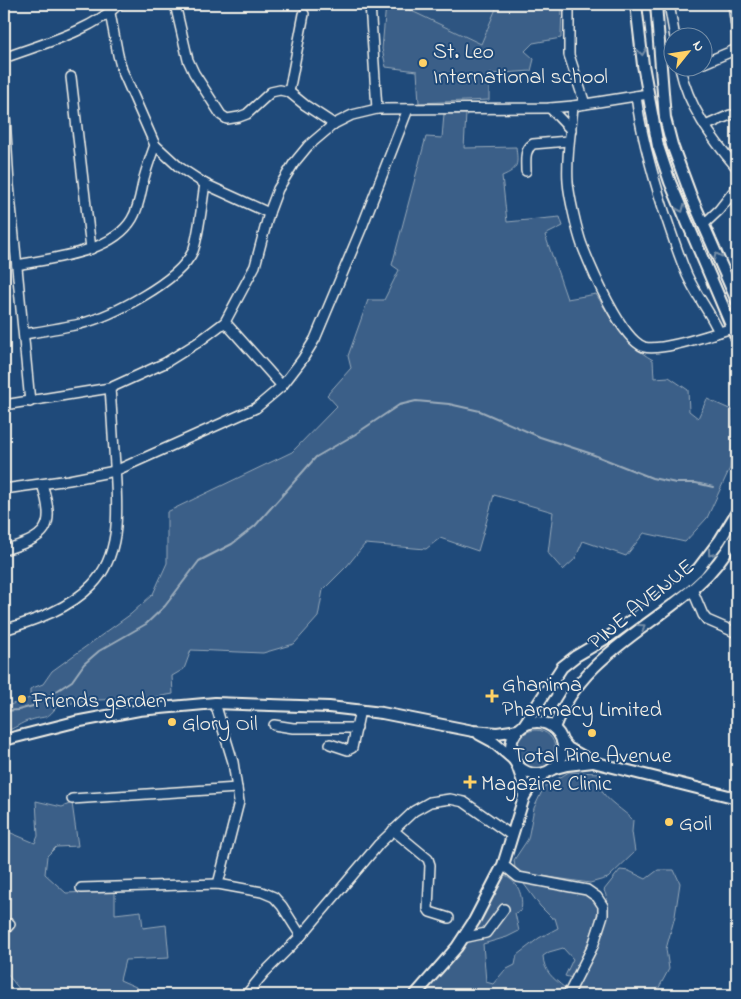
<svg xmlns="http://www.w3.org/2000/svg" width="741" height="999" font-family="'Indie Flower',sans-serif">
<rect width="100%" height="100%" fill="#1f4a7a"/>
<filter id="ink" filterUnits="userSpaceOnUse"><feTurbulence type="fractalNoise" baseFrequency=".02" numOctaves="2"/><feDisplacementMap in="SourceGraphic" scale="10" xChannelSelector="R" yChannelSelector="G"/><feConvolveMatrix kernelMatrix="1 2 1 2 8 2 1 2 1" color-interpolation-filters="sRGB"/></filter>
<g filter="url(#ink)">
<path fill="#2d5581" d="M397,4H498L481,44Z"/>
<g fill="#3a5f88" stroke="#97a8b8">
<path d="M386,4H397L481,44L498,4H562L561,38L533,43L525,51L534,59L531,71L489,74V100L419,103L417,71L386,67L382,49Z"/>
<path d="M444,114H466L464,148L516,147C518,164 519,169 502,176L507,222L560,217L563,226L545,235L567,299L596,294C614,323 622,342 653,360L654,378L669,377L688,390L689,411L698,418L707,399L734,411L730,468L707,518L685,542L644,533L626,556L583,541L575,559L563,570L548,553L553,512L494,495L478,551L440,538L426,549L365,544L347,566L323,590L318,617L294,644L263,653L191,650L184,669L172,676L173,694L146,699L94,700L58,705C46,721 47,715 31,720C21,722 14,730 4,731V707L30,698V689L43,684L52,671L131,614L153,594L167,563V512L292,452L337,406L327,395L351,368L348,356L368,300H384L399,270L392,265L426,137L442,138Z"/>
<circle cx="536" cy="749" r="19"/>
<path d="M569,772L602,773C601,778 600,785 601,789C605,800 625,811 633,820L632,832L635,852L608,878L590,883L521,873L515,868L514,860L528,839L534,808L544,787Z"/>
<path d="M36,801L62,807L72,803L78,846L56,847L47,856L45,874L66,893L115,891V914L141,911L143,928L166,925L169,958L125,960L120,980L136,987L137,995H24L4,970V927L10,921L4,916V830L35,843L38,836Z"/>
<path d="M620,870L629,871L646,879L658,870H674L680,883L675,916L666,949L669,969L655,995H572C584,978 609,921 607,901C607,897 605,893 604,890Z"/>
<path d="M502,875C518,880 524,896 521,911L515,913L519,931L507,937L483,944L486,982L493,984L505,970L515,965L517,955L539,938L558,928L555,918H552L540,906L521,880L587,892L598,903C599,924 580,959 572,978L565,976L573,959L563,948L549,952L543,956C544,972 553,978 565,988L560,995H419Z"/>
</g>
<g fill="none" stroke-linecap="round" stroke-linejoin="round">
<path stroke="#9cacbb" stroke-width="2" d="M4,711L18,710L33,706L49,696L72,681L84,664L99,651L146,624L165,606L199,561L232,544L255,526L316,457L354,435L399,405L416,401L449,404L480,411L540,437L589,453L652,478L676,483H696L713,487"/>
<g stroke="#f4f1e8" stroke-width="12">
<g id="minor">
<path d="M175,4L188,60L194,73L221,115L227,119L239,117L247,114L271,92L280,90L289,92L305,105L334,124"/>
<path d="M370,4L377,109"/>
<path d="M569,4V55L585,104"/>
<path d="M669,4L675,38"/>
<path d="M733,4L737,34"/>
<path d="M4,58C41,44 90,32 119,4"/>
<path d="M704,63L737,49"/>
<path d="M680,68C688,106 712,139 737,168"/>
<path d="M71,77L91,249"/>
<path d="M289,92L304,14"/>
<path d="M636,96C641,135 652,173 664,211C671,232 678,254 687,275C696,295 710,312 719,332"/>
<path d="M4,98L9,185L30,402"/>
<path d="M573,106C571,132 566,156 568,182C569,196 577,231 582,245C591,268 621,339 644,347C662,352 714,333 733,328"/>
<path d="M550,108L571,130"/>
<path d="M705,126L730,115"/>
<path d="M155,145L179,167L205,184L269,213"/>
<path d="M526,171C526,160 524,150 533,144L568,141"/>
<path d="M703,225L719,210L737,187"/>
<path d="M17,265C52,258 112,253 132,219C139,208 141,191 144,178C147,167 151,156 155,145L122,70L118,55L110,13"/>
<path d="M225,322L282,386"/>
<path d="M24,334C42,331 61,328 80,324C111,316 179,282 193,251C199,236 202,201 205,184"/>
<path d="M4,405L110,388L165,363L197,343L225,322L255,266L269,213L278,189L294,163L308,146L334,124L352,115L377,109L550,108L573,106L648,94"/>
<path d="M4,489L69,480L115,471L256,408L282,386L302,360L315,339L362,227L408,109"/>
<path d="M4,550C47,537 56,529 42,484"/>
<path d="M692,589L703,615L707,620L737,633"/>
<path d="M4,630C35,620 69,609 92,585C123,553 117,505 115,465C113,439 112,414 110,388"/>
<path d="M215,703L233,762L239,802L218,884"/>
<path d="M274,725L293,728H357"/>
<path d="M330,744L348,750L352,748L360,710"/>
<path d="M72,799L237,788"/>
<path d="M393,830L428,859L430,865L428,909L430,912L449,918"/>
<path d="M503,865L518,877L587,890L597,897L603,906V915L593,946L568,995"/>
<path d="M81,888L218,884L262,892L274,897L282,906L301,936"/>
<path d="M4,931L10,924"/>
<path d="M463,938L486,933L504,909"/>
<path d="M246,995L265,972L301,936L379,844L414,811L430,802L450,799L464,802L511,835"/>
</g>
</g>
<g stroke="#f4f1e8" stroke-width="14">
<g id="major">
<path d="M636,4L643,65L658,146L670,182L737,339"/>
<path d="M656,4L665,118L672,145L691,196L737,301"/>
<circle cx="537" cy="748" r="26"/>
<path d="M524,725L562,667L576,656L610,636L684,582L698,569L720,540L737,512"/>
<path d="M554,728C580,658 646,631 697,585C713,571 727,552 737,534"/>
<path d="M479,734L492,741L513,759"/>
<path d="M4,740L75,722L139,710L215,703L329,707L382,713L473,731L497,733L518,730"/>
<path d="M562,741L568,748L593,762L737,798"/>
<path d="M517,765L523,782L524,796"/>
<path d="M552,769L567,765L593,762"/>
<path d="M415,995L457,947L474,921L503,865L524,797L532,784L545,773"/>
</g>
</g>
<use href="#minor" stroke="#1f4a7a" stroke-width="9"/>
<use href="#major" stroke="#1f4a7a" stroke-width="10"/>
</g>
<defs><path id="oneway-chevron" d="M-2-3.5L2.5 0L-2 3.5" fill="none" stroke-width="1.6" stroke-linecap="round" stroke-linejoin="round" transform="scale(1.25)"/></defs>
<g stroke="#748da6">
<use href="#oneway-chevron" transform="translate(642 52) rotate(83)"/>
<use href="#oneway-chevron" transform="translate(681 209) rotate(66)"/>
<use href="#oneway-chevron" transform="translate(717 256) rotate(-114)"/>
<use href="#oneway-chevron" transform="translate(711 553) rotate(127)"/>
<use href="#oneway-chevron" transform="translate(642 627) rotate(-36)"/>
</g>
</g>
<g fill="#ffd166" stroke="#1f4a7a" stroke-width="2">
<circle cx="423" cy="63" r="5"/>
<path d="M489.5 688.5h5v5h5v5h-5v5h-5v-5h-5v-5h5z"/>
<circle cx="22" cy="699" r="5"/>
<circle cx="172" cy="722" r="5"/>
<circle cx="592" cy="733" r="5"/>
<path d="M467.5 774.5h5v5h5v5h-5v5h-5v-5h-5v-5h5z"/>
<circle cx="669" cy="822" r="5"/>
</g>
<g text-anchor="middle" stroke-width="4" stroke-linejoin="round" paint-order="stroke">
<g font-size="22" fill="#f4f1e8" stroke="#1f4a7a" text-anchor="start">
<text x="433" y="58">St. Leo<tspan x="433" dy="25">International school</tspan></text>
<text x="502" y="691">Ghanima<tspan x="502" dy="25">Pharmacy Limited</tspan></text>
<text x="32" y="707">Friends garden</text>
<text x="182" y="730">Glory Oil</text>
<text x="592" y="762" text-anchor="middle">Total Pine Avenue</text>
<text x="481" y="790">Magazine Clinic</text>
<text x="679" y="830">Goil</text>
</g>
<g font-size="22" fill="#f4f1e8" stroke="#1f4a7a">
<text transform="translate(640 603) rotate(-39)" y="8">PINE AVENUE</text>
</g>
</g>
<rect width="741" height="999" fill="none" stroke="#1f4a7a" stroke-width="20"/>
<rect x="10" y="10" width="721" height="979" fill="none" stroke="#f4f1e8" stroke-width="2" filter="url(#ink)"/>
<g transform="translate(688 52) rotate(60)"><circle r="24" fill="#1f4a7a" stroke="#748da6"/>
<path d="M0-4L9 19L0 12L-9 19Z" fill="#ffd166"/>
<text y="-8" font-size="14" font-weight="bold" text-anchor="middle" fill="#f4f1e8">N</text>
</g>
</svg>
